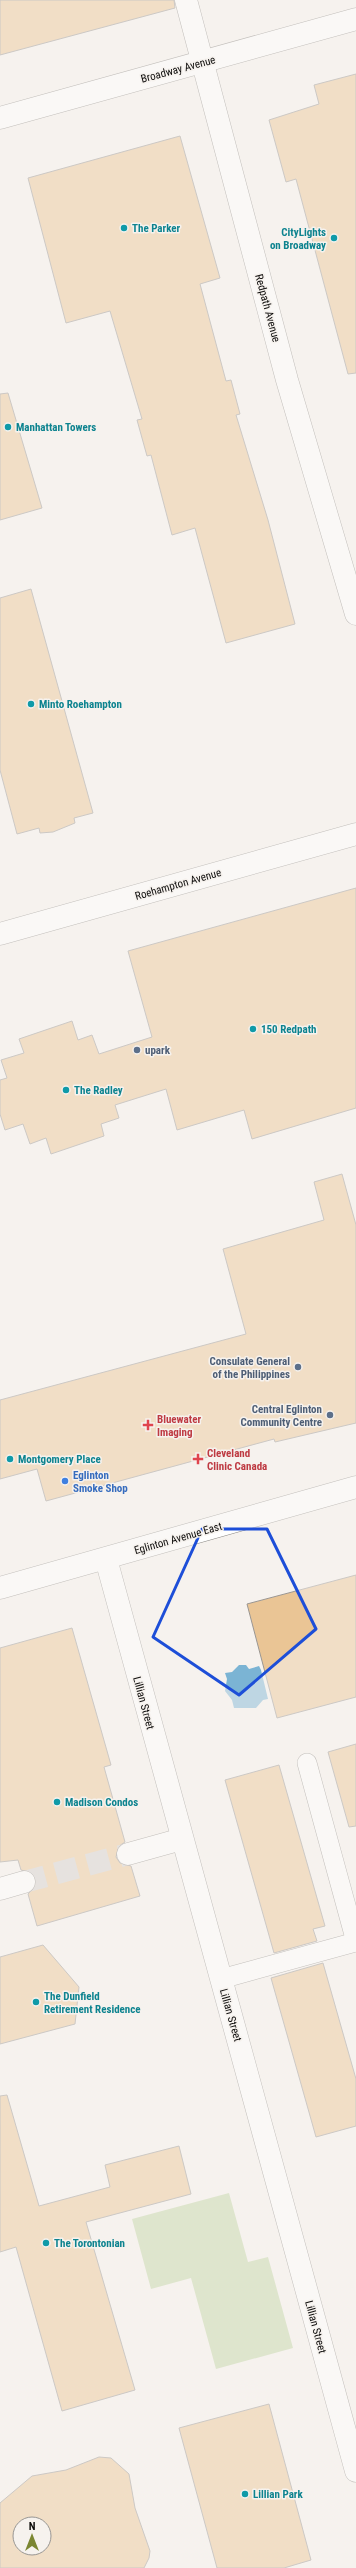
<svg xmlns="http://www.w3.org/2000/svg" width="356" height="2568" font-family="'Roboto Condensed',sans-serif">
<rect width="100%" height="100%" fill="#f6f2ee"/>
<path fill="#c2d5a5" d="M229,2193L248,2262L268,2257L293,2348L216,2369L191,2278L151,2289L132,2219Z"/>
<path fill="#7bb4d4" d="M239,1665H246L249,1669L259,1666L261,1670L268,1699L263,1700L256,1708H234L232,1700L225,1691L227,1679L225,1673L232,1672Z"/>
<g fill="#eac595" stroke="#9a9692" fill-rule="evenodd">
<path d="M0,0H174L175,8L0,55Z"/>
<path d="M356,74V373L348,374L296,179L286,182L269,120L319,104L314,85Z"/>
<path d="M180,136L220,278L200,284L226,381L231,380L240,414L236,415L268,520L295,624L226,643L195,528L172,535L151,455L147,456L137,420L142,419L110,311L66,323L28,178Z"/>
<path d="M8,393L42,508L0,520V394Z"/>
<path d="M31,589L93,813L74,818L75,823L53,832L40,833L39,828L17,834L0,770V598Z"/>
<path d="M356,888V1108L252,1139L244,1110L177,1130L166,1089L115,1105L119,1118L101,1124L104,1136L51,1154L46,1138L30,1144L23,1124L5,1130L0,1114V1080L7,1078L1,1060L24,1053L19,1039L72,1021L78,1040L92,1035L99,1054L152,1037L128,951Z"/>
<path d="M342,1174L356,1225V1423L275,1442L274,1439L46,1501L37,1469L0,1479V1400L246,1334L223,1249L324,1220L314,1182Z"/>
<path d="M356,1575V1697L277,1718L247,1604Z"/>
<path d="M72,1628L111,1765L104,1767L125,1842L119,1846L116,1857L120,1863L131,1866L140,1896L37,1926L28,1894L36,1885V1878L32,1873L21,1870L18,1860L0,1862V1648Z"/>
<path d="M356,1744V1826L349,1827L328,1752Z"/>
<path d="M279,1765L325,1926L313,1929L317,1941L274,1953L225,1780Z"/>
<path d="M43,1945L79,1987L75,2024L0,2044V1957Z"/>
<path d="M323,1963L356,2079V2126L316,2137L271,1978Z"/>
<path d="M7,2095L39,2206L110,2187L105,2165L179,2146L191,2194L86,2222L135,2390L62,2411L16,2247L0,2252V2096Z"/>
<path d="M269,2404L311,2560L284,2568H217L179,2428Z"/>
<path d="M99,2457L111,2458L129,2474L135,2508L150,2551L149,2558L144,2568H0V2503L32,2476L66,2470ZM20,2524H44V2548H20Z"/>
</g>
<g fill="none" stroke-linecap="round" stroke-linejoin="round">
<path stroke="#d3cfcc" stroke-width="22" stroke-dasharray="22 11" stroke-linecap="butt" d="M24,1882L128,1854"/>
<g stroke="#86837f" stroke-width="20">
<g id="pedestrian">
<path d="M307,1763L356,1942"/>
<path d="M221,1979L356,1942"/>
</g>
</g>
<g stroke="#86837f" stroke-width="23">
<g id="minor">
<path d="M186,0L287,380L356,614"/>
<path d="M0,118L356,19"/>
<path d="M0,934L356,834"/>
<path d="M106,1559L356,2471"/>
<path d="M128,1854L182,1839"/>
<path d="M0,1889L24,1882"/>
</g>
</g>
<g stroke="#86837f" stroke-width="23">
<path id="primary" d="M0,1588L356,1487"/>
</g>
<use href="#pedestrian" stroke="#fff" stroke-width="19"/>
<use href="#minor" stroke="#fff" stroke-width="22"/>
<use href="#primary" stroke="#fff" stroke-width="22"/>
</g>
<path d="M0 0H356V2568H0ZM202,1529H267L316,1629L239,1695L153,1637Z" fill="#f6f2ee" fill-opacity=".55" fill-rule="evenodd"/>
<path fill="none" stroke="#1d4ed8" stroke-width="3" stroke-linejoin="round" d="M202,1529H267L316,1629L239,1695L153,1637Z"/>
<g fill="#0f9aa8" stroke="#f6f2ee" stroke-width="1.5">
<circle cx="124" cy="228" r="4"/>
<circle cx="334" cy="238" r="4"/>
<circle cx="8" cy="427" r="4"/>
<circle cx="31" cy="704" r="4"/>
<circle cx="253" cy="1029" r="4"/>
<circle cx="66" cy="1090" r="4"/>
<circle cx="10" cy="1459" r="4"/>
<circle cx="57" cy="1802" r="4"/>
<circle cx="36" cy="2002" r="4"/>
<circle cx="46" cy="2243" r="4"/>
<circle cx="245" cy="2494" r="4"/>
</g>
<g fill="#5c6f8a" stroke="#f6f2ee" stroke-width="1.5">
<circle cx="137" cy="1050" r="4"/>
<circle cx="298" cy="1367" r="4"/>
<circle cx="330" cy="1415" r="4"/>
</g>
<g fill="#e0444e" stroke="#f6f2ee" stroke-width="1.5">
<path d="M146 1419h4v4h4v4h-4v4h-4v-4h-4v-4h4z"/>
<path d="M196 1453h4v4h4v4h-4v4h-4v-4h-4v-4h4z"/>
</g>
<circle fill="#3f7fe0" stroke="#f6f2ee" stroke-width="1.5" cx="65" cy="1481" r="4"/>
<g text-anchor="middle" stroke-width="3" stroke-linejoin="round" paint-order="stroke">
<g font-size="11" fill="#0c0b0a" stroke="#f6f2ee">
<text transform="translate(178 69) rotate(-15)" y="4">Broadway Avenue</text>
<text transform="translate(268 308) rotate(75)" y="4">Redpath Avenue</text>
<text transform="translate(178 884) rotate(-16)" y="4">Roehampton Avenue</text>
<text transform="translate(178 1538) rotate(-16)" y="4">Eglinton Avenue East</text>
<text transform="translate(144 1703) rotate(75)" y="4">Lillian Street</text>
<text transform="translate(231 2015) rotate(74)" y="4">Lillian Street</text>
<text transform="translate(316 2327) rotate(75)" y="4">Lillian Street</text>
</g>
<g font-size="11" font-weight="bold" fill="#0d838f" stroke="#f6f2ee" text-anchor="start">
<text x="132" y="232">The Parker</text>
<text x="326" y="236" text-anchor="end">CityLights<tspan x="326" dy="13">on Broadway</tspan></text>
<text x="16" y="431">Manhattan Towers</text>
<text x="39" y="708">Minto Roehampton</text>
<text x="261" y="1033">150 Redpath</text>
<text x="74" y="1094">The Radley</text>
<text x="18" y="1463">Montgomery Place</text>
<text x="65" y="1806">Madison Condos</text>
<text x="44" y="2000">The Dunfield<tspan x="44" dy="13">Retirement Residence</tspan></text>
<text x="54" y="2247">The Torontonian</text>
<text x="253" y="2498">Lillian Park</text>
</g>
<g font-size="11" font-weight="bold" fill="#4e5e75" stroke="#f6f2ee" text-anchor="end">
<text x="145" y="1054" text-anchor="start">upark</text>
<text x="290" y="1365">Consulate General<tspan x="290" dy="13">of the Philippines</tspan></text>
<text x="322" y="1413">Central Eglinton<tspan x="322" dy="13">Community Centre</tspan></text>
</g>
<g font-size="11" font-weight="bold" fill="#be3a42" stroke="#f6f2ee" text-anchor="start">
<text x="157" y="1423">Bluewater<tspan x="157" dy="13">Imaging</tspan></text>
<text x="207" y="1457">Cleveland<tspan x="207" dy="13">Clinic Canada</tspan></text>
</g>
<g font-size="11" font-weight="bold" fill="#366cbe" stroke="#f6f2ee" text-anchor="start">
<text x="73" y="1479">Eglinton<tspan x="73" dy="13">Smoke Shop</tspan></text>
</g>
</g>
<g transform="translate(32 2536)"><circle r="19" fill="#f6f2ee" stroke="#989693"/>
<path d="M0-3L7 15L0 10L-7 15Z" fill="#7b8632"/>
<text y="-6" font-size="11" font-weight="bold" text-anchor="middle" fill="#0c0b0a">N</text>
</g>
</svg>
